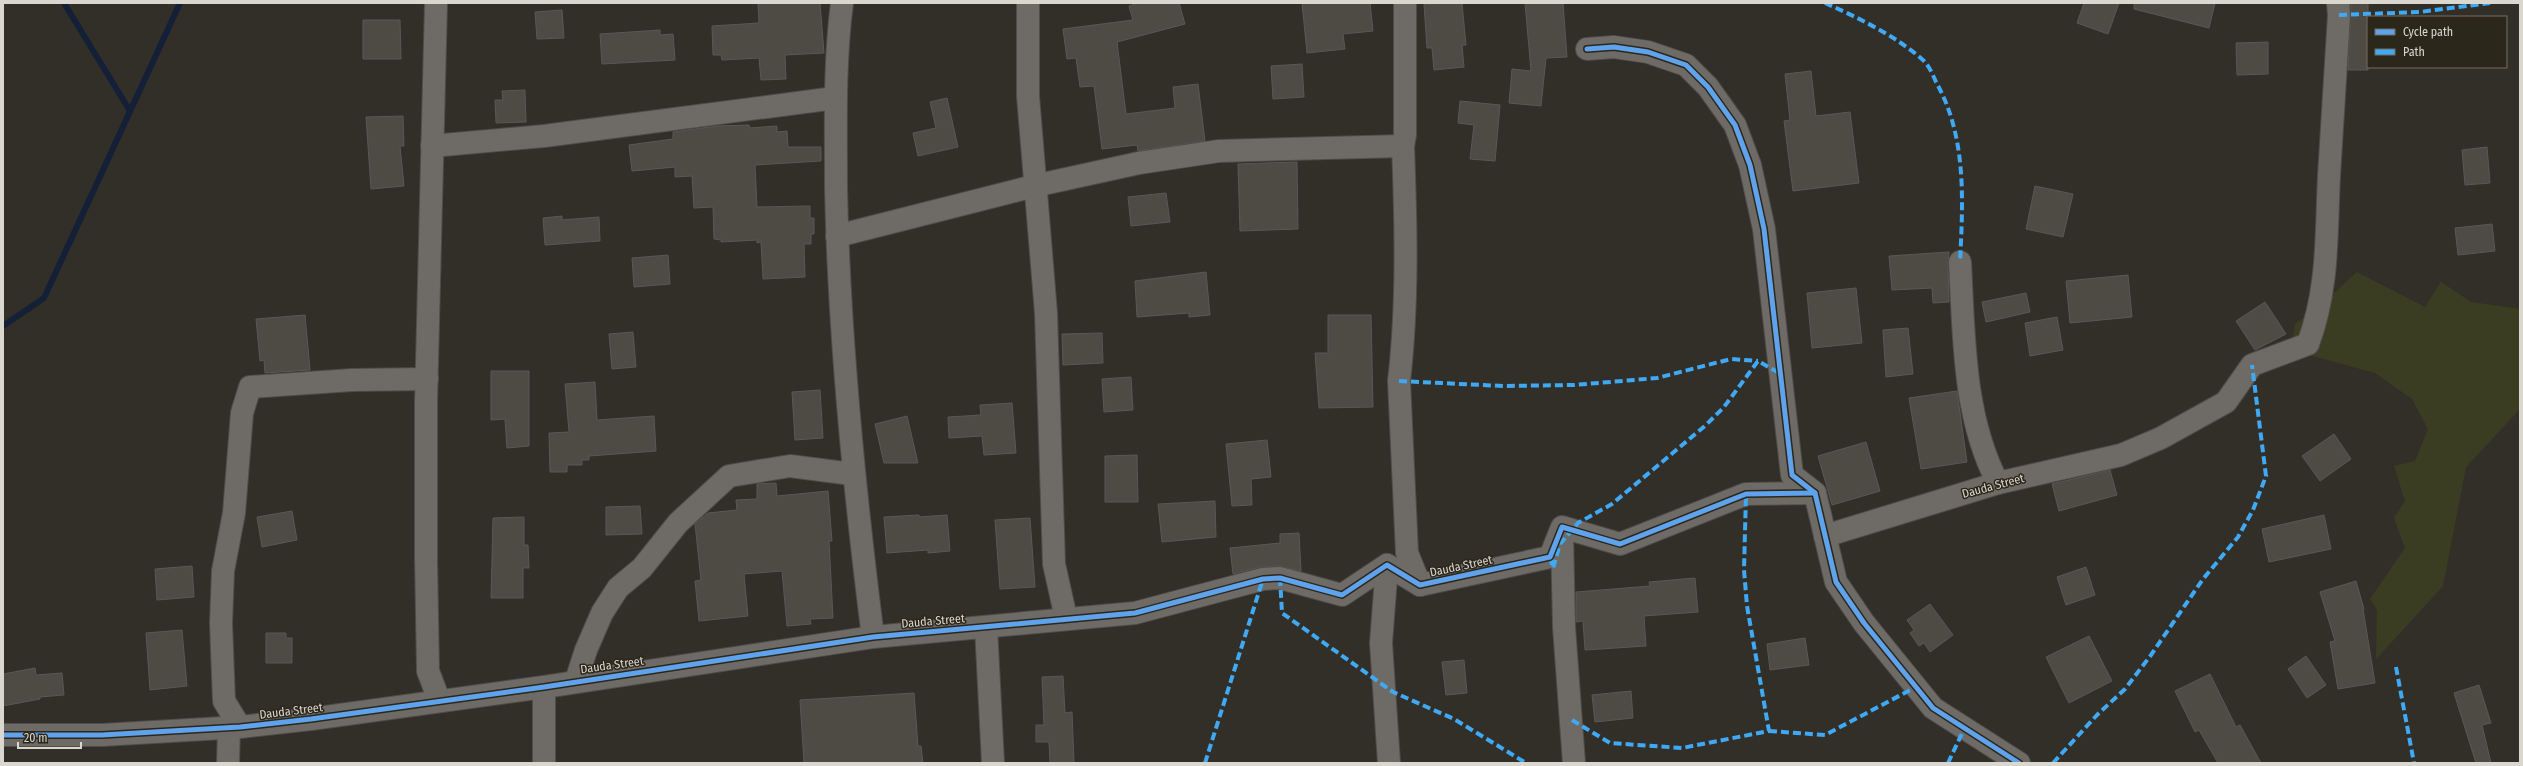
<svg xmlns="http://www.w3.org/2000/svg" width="2523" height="766" font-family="'Fira Sans Condensed',sans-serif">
<rect width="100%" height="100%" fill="#322f28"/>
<path fill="#3b3d23" d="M2357,272L2425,307L2441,282L2471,302L2520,309V409L2466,467L2443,586L2376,659L2377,610L2370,599L2405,548L2394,518L2405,501L2394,466L2415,461L2428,429L2412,399L2375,373L2291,350L2295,324L2321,305Z"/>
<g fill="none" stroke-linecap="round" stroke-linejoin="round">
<g stroke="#132038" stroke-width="6">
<path d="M64,3L130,111"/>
<path d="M3,326L44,298L180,3"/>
</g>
</g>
<g fill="#4d4b44" stroke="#5a5852">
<path d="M758,3H820L824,53L785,55L786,79L761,80L759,58L722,60L721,55H713L712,26L759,23Z"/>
<path d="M1139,3H1179L1185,24L1117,42L1126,114L1175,108L1173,87L1198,84L1205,141L1138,151L1137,145L1102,149L1094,86L1080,87L1076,58L1067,59L1063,29L1133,20L1129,6Z"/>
<path d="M1302,3H1370L1373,31L1343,34L1345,49L1307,53Z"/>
<path d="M1462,3L1466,45H1462L1464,67L1434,70L1432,48H1427L1424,4Z"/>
<path d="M1525,3H1563L1567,57L1546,58L1541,106L1509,103L1512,69L1531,71Z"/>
<path d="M2084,3H2119L2108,34L2077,23Z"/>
<path d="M2134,3H2215L2209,28L2134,9Z"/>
<path d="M2351,3H2368V70H2348Z"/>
<path d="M562,10L564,38L537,39L535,12Z"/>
<path d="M363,20H400L401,59H363Z"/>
<path d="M660,30V35L673,34L675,60L602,64L600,34Z"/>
<path d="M2268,42V74L2237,75L2236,43Z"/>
<path d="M1302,64L1304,97L1273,99L1271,66Z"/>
<path d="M1811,71L1816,116L1850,112L1859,183L1793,191L1784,121L1790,120L1785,74Z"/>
<path d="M525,90L526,122L496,123L495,100H503L502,91Z"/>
<path d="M947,98L958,147L918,156L913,133L936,128L930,102Z"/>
<path d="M1460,101L1500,105L1495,161L1470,159L1474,125L1458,123Z"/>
<path d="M403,116L404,146H400L404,186L371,189L366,117Z"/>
<path d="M749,125L750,128L777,126V132L787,131L788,147H821V161L755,165L757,207L810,206V218H814V234H811V244H804L805,277L763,279L761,242L757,243V240L721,242V240L714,239L713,207L694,208L692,176L675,177V167L632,171L629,145L673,139V132L717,126Z"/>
<path d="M2487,147L2490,183L2465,185L2462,150Z"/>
<path d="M1297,162L1298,229L1240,231L1238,164Z"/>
<path d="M2035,186L2073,194L2063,237L2026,229Z"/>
<path d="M1166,193L1170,222L1131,226L1128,197Z"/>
<path d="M562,216V220L599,217L600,241L545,245L543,218Z"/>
<path d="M2492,224L2495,251L2458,255L2455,228Z"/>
<path d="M1949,252L1948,263L1949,302L1933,303L1932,288L1892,290L1889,256Z"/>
<path d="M668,255L670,284L634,287L632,258Z"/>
<path d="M1206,272L1210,315L1189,317V313L1137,317L1135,281Z"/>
<path d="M2128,275L2132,317L2070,323L2066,281Z"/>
<path d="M1856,288L1862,343L1812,348L1807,293Z"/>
<path d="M2026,293L2030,312L1986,322L1982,302Z"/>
<path d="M2265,302L2286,334L2255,350L2236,321Z"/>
<path d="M305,315L310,370L265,373L264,360L260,361L256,319Z"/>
<path d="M1328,315H1371L1373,407L1319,408L1315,353H1328Z"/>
<path d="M2057,317L2063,350L2030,356L2025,323Z"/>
<path d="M1908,328L1913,374L1886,377L1883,330Z"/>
<path d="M633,332L636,367L612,369L609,334Z"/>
<path d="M1102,333L1103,363L1063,365L1062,334Z"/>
<path d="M491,371H529V446L507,448L505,419L491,420Z"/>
<path d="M1131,377L1133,410L1104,412L1102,379Z"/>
<path d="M595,382L597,420L654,416L656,451L589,456V460H582V465H567V472H550L549,433L569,432L565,384Z"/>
<path d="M820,390L823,438L795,440L792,392Z"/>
<path d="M1957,391L1967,462L1921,469L1909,398Z"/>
<path d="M1012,403L1016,453L984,455L982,436L949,438L948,417L981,415L980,405Z"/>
<path d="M907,416L918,463H884L875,424Z"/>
<path d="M2334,434L2351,459L2320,481L2302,456Z"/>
<path d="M1267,440L1271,477L1251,479L1252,505L1232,506L1226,444Z"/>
<path d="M1866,442L1880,491L1832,505L1818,456Z"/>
<path d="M1137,455L1138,502H1105V456Z"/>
<path d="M2110,470L2117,495L2059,511L2052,484Z"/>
<path d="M776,483L777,496L828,491L832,541H829L833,618L810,619L811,624L787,626L782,571L744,574L748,616L699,621L695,581L701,580L695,524L708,513L737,510L736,500L757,499V484Z"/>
<path d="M1215,501L1216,537L1162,542L1158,504Z"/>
<path d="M640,506L642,534L606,535V507Z"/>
<path d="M292,511L297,540L262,547L257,517Z"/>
<path d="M919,515V517L947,515L950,551L928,553V550L887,553L884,517Z"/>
<path d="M2324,515L2331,549L2269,562L2262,529Z"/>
<path d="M524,517V545H528L529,568H523V598H491L493,518Z"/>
<path d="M1030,518L1035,587L1000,589L995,520Z"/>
<path d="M1299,533L1301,571L1279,566L1260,567L1233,574L1230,548L1280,543V534Z"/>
<path d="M192,566L194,597L157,600L155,569Z"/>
<path d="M2086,567L2095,595L2066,605L2057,577Z"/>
<path d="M1695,578L1698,612L1644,616L1646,646L1585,650L1583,621L1576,622V592L1650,586L1649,582Z"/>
<path d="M2356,581L2364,609H2363L2375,683L2338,689L2330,642L2335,641L2320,592Z"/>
<path d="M1930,604L1953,635L1930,652L1924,643L1919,646L1910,633L1914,630L1907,620Z"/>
<path d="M182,630L187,686L150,690L146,633Z"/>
<path d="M266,633H286V638H292V663H266Z"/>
<path d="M2089,636L2112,681L2069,703L2046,657Z"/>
<path d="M1805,638L1809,665L1770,670L1767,644Z"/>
<path d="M2306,656L2326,685L2307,698L2288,669Z"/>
<path d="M1464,660L1467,693L1446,695L1442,662Z"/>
<path d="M35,668L36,675L62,673L64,695L40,697V699L3,706V674Z"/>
<path d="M2210,674L2236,727L2240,725L2261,763H2218L2199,730L2195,732L2175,691Z"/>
<path d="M1063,676L1065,713L1072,712L1074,763H1050L1049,742H1036V725H1044L1042,677Z"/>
<path d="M2479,685L2491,723L2482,725L2491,763H2476L2454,693Z"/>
<path d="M1631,691L1633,718L1595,722L1592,695Z"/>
<path d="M914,693L918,746H921L923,763H804L800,700Z"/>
</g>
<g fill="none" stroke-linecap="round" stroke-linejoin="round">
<g stroke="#504d47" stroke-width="24">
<g id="minor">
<path d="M436,3L426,402V558L428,671L439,700"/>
<path d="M842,3C834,64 836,126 836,188C839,339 854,488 873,637"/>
<path d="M1028,3V96L1046,313L1054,564L1066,618"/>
<path d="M1405,3V135L1403,146C1406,224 1408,304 1399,381L1407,553L1420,585"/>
<path d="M1587,49L1614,47L1648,52L1686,65L1708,87L1735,125L1750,165L1764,229L1792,475L1815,493L1836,582L1864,623L1933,708L2019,763"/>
<path d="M432,146L544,136L835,98"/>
<path d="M837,236L1034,186L1139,163L1219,151L1403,146"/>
<path d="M1960,262C1964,336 1963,417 1998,483"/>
<path d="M1562,536L1564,627L1574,763"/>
<path d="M1825,536L1998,483L2121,455L2161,438L2226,402L2252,365L2308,344C2329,287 2326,235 2329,176C2332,122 2336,69 2339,15L2338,3"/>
<path d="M1387,565L1381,643L1389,763"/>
<path d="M986,627L993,763"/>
<path d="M576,681L586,650L602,613L618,588L642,568L678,523L729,476L790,466L852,474"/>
<path d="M240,727L224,701L221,623L223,571L234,513L242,413L250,387L352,380L427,379"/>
<path d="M3,735H102L240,727L311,719L544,687L873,637L1135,613L1263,579L1280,578L1342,595L1387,565L1420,585L1550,557L1562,527L1620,544L1746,494L1815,493"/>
<path d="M228,763L229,727"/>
<path d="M544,763V687"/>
</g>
</g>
<use href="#minor" stroke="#6e6b67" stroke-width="22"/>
<g stroke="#3fa9f5" stroke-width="4" stroke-dasharray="8 4" stroke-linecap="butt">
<path d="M1825,3C1857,17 1898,37 1924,61C1929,66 1933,75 1936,82C1967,137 1963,201 1960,262"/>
<path d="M2339,15L2420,12L2490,3"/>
<path d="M1399,381L1503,386L1574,385L1657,378L1731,359L1758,361"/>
<path d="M1550,557L1553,568L1560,544L1578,523L1612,504L1706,425L1724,407L1758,361L1781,374"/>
<path d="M1280,578L1282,613L1393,692L1454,719L1526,763"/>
<path d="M2396,667L2414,763"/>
<path d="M1572,720L1610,743L1682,748L1769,731L1747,606L1744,570L1746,494"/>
<path d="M1769,731L1825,735L1916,687"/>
<path d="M1205,763L1263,579"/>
<path d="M1948,763L1965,727"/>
<path d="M2053,763L2097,715L2125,689L2151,655L2203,579L2238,537L2253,510L2266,476L2252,365"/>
</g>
<g stroke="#2c271b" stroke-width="8">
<g id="cycleway">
<path d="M1587,49L1614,47L1648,52L1686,65L1708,87L1735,125L1750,165L1764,229L1792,475L1815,493L1836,582L1864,623L1933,708L2019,763"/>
<path d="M3,735H102L240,727L311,719L544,687L873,637L1135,613L1263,579L1280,578L1342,595L1387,565L1420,585L1550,557L1562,527L1620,544L1746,494L1815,493"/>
</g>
</g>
<use href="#cycleway" stroke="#60a3ed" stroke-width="5"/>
</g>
<g text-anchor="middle" stroke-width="3" stroke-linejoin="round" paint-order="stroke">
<g font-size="12" fill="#dad7cf" stroke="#2c271b">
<text transform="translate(1993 486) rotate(-15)" y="4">Dauda Street</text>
<text transform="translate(1461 566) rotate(-12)" y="4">Dauda Street</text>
<text transform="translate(933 621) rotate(-5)" y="4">Dauda Street</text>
<text transform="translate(612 665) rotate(-8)" y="4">Dauda Street</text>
<text transform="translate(291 711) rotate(-7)" y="4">Dauda Street</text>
</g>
</g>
<rect width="2523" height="766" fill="none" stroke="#dad7cf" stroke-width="8"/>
<rect x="2367" y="16" width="140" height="52" fill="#2c271b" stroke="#726d63"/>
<rect x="2375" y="29" width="20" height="6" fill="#60a3ed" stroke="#726d63"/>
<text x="2403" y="36" font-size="12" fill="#dad7cf">Cycle path</text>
<rect x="2375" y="49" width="20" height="6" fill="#3fa9f5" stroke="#726d63"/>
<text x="2403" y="56" font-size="12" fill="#dad7cf">Path</text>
<path d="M18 742v6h63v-6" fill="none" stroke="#dad7cf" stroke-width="2"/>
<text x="24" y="742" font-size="12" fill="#dad7cf" stroke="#2c271b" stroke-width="3" paint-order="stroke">20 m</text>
</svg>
